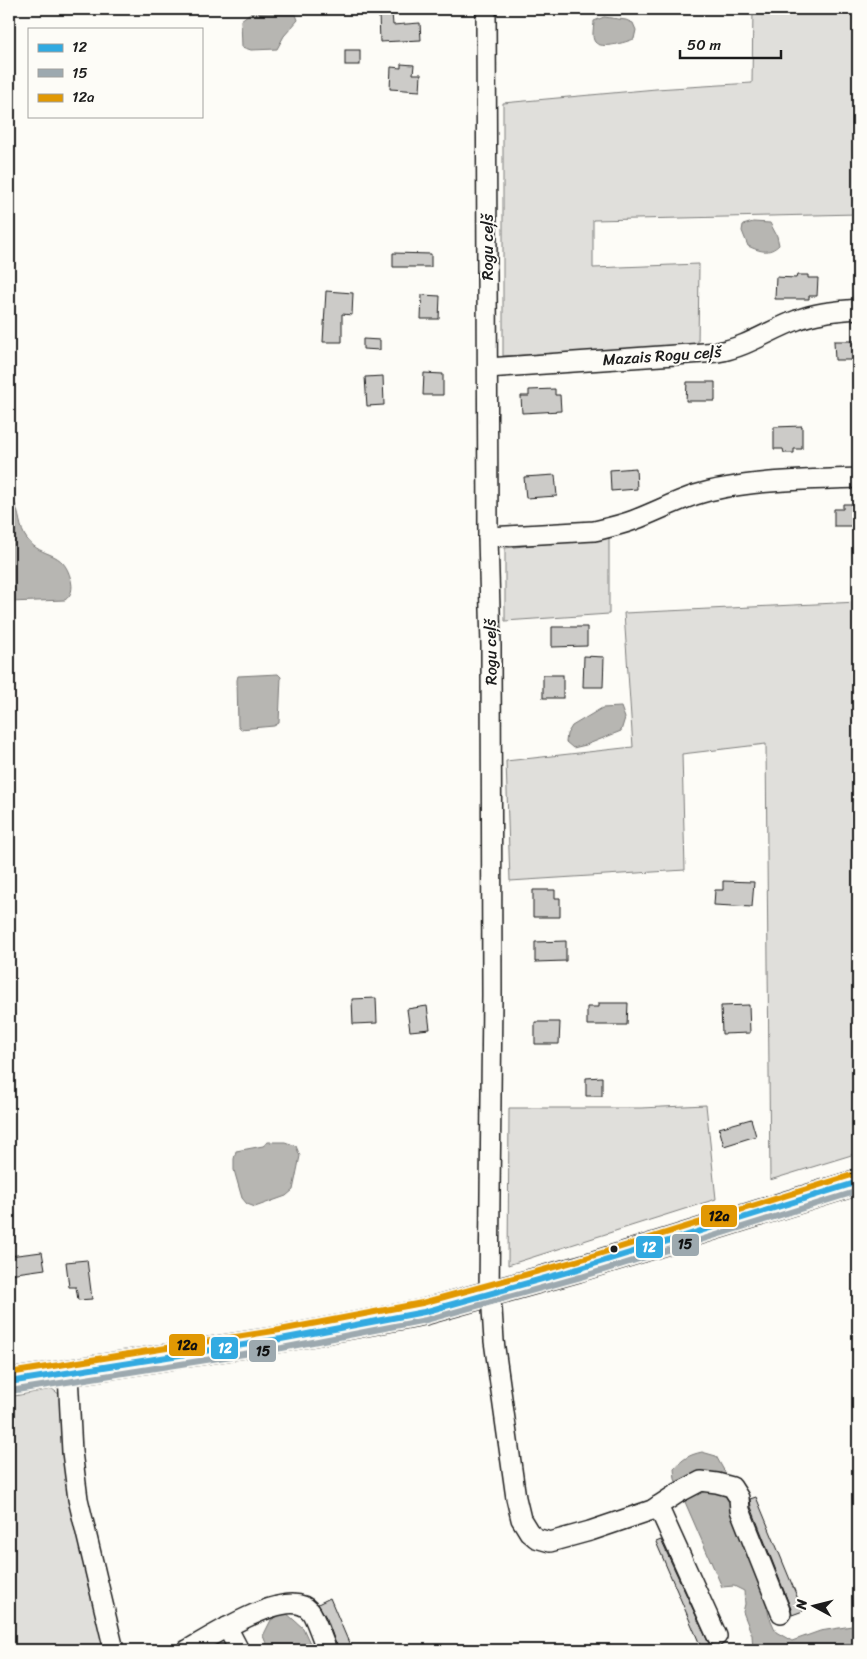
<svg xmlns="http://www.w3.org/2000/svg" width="867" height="1659" font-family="Sriracha,sans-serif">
<rect width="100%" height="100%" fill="#fdfcf7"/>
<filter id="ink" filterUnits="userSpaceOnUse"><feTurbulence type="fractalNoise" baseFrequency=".02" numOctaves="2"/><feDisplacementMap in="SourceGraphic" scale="10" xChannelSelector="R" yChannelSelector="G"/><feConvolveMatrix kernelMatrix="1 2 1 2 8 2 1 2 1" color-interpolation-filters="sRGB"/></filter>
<g filter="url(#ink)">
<g fill="#e0dfdb" stroke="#7e7e7c">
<path d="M753,9H858V214L593,220V268L699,264L698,347L503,356V103L656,89L752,83Z"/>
<path d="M609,537V614L505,621V548Z"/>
<path d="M858,602V1153L770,1180L766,744L682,754L685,870L510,881L506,761L633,747L624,613Z"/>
<path d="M706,1105L716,1199L508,1265L509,1108H641Z"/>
<path d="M52,1389L63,1397L107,1650H9V1397Z"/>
</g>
<g fill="#b7b6b2" stroke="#797876">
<path d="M295,12L298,20L284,36L277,49L251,50L242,47L241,20L249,14Z"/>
<path d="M604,17L626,20L633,23L636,30L634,39C626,42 601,50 595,42C591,37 594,27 594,21Z"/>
<path d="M753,222L770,223L777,236L779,245C769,255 759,251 748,246L742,231L743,225Z"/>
<path d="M9,501L14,502C20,513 19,529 27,539C43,560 63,548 71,580C73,588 72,595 65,600L9,602Z"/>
<path d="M278,674L281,677L279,723L274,726L240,729L238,726L237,680L238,676Z"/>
<path d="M621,707L625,718L621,731L586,745L573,748L566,742L567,734L572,726L602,708Z"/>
<path d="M268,1142H285L296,1146L300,1156L293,1190L286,1196L255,1207L247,1204L242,1198L234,1170V1159L236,1151L263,1146Z"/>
<path d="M702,1452L716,1456L726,1474L761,1578L769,1616L776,1632L792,1641L820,1631L858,1625V1650H753L752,1635L743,1612L745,1604L744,1591L734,1586L722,1587L675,1479L674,1469C683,1459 688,1455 702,1452Z"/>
<path d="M285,1612L303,1628L313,1650H269L263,1636L271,1620Z"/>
</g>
<g fill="#cccbc8" stroke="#1c1c1c">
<path d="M392,13L393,25L420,23L421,40L380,42L379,14Z"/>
<rect x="345" y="50" width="15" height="15"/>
<path d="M401,64L414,65L413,74H421L420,91L390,89L391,67L401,68Z"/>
<path d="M393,253L431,254V267H393Z"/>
<path d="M797,275H808V278H818L817,296H809V299H775L776,277L796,278Z"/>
<path d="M326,291L353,293L352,315L342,314V342H323Z"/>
<path d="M422,295L440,296L439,319H421Z"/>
<path d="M363,339L380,340V350L363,349Z"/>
<path d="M834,341H858V358H854V360H835Z"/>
<path d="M424,373L443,374V395H423Z"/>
<path d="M383,376L384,405L367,406L365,377Z"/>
<path d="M687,382H715V401H686Z"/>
<path d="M555,389V395H560L561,411L522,413L521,396H529V390Z"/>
<path d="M802,426V449H794V453H784L783,449H774V427Z"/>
<path d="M636,468L637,489L611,491L610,470Z"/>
<path d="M555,475L557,496L526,498L524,477Z"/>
<path d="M843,504H858V526H834V509H843Z"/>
<path d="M552,627H587V646L552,647Z"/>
<path d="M584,656L604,657L603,687H583Z"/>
<rect x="543" y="675" width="20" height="23"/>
<path d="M723,881L754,882L752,907L714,905L715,890H723Z"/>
<path d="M533,890H555V898H560V917H533Z"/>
<path d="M566,941V961L535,962V942Z"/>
<path d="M376,998L377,1023L353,1024L352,999Z"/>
<path d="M599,1003H628L627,1025H587V1007H599Z"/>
<path d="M749,1005L750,1033L722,1034L721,1006Z"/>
<path d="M427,1006L430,1029L410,1031L407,1009Z"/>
<path d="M535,1022H560L559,1044H535Z"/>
<path d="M602,1077V1096H586V1078Z"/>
<path d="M751,1119L756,1136L724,1146L719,1128Z"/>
<path d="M42,1252L45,1269L9,1274V1256Z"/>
<path d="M87,1260L92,1299L78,1300L76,1287H69L66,1262Z"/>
<path d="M756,1497L803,1611L792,1615L791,1609L751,1507L750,1499Z"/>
<path d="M661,1540L709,1644L701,1647L656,1542Z"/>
<path d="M330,1598L352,1650H338L327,1619L318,1604Z"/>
</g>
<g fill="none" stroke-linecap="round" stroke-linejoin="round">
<g stroke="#1c1c1c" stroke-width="22">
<g id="minor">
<path d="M486,9L488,537L491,646L492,995L489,1295L492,1309L494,1341L516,1498L521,1519L529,1532L536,1538L550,1542L590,1531L652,1510L678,1493L701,1481L717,1483L732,1487L739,1498L740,1510L781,1613"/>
<path d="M488,368L718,352C747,347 770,330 797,320C817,312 837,311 858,309"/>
<path d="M488,537L594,531C607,528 621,525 634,520C655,512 674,502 695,495C742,480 808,480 858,478"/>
<path d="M68,1374L72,1452L78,1499L114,1650"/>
<path d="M658,1506L717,1636"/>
<path d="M227,1627L239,1650"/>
<path d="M187,1650C209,1638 289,1585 310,1611C315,1616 323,1642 327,1650"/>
</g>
</g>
<g stroke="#1c1c1c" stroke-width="28">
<path id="major" d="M9,1382L281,1339L424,1312L578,1269L858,1182"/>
</g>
<use href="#minor" stroke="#fdfcf7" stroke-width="19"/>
<use href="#major" stroke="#fdfcf7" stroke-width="24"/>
<g stroke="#fdfcf7" stroke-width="10">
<path id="bus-1" d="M9,1382L281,1339L424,1312L578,1269L858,1182"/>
</g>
<g stroke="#fdfcf7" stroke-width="10">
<path id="bus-2" d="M10,1391L282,1348L426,1320L581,1277L858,1191"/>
</g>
<g stroke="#fdfcf7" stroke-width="10">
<path id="bus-3" d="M9,1373L280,1330L422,1303L576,1261L855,1174"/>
</g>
<use href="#bus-1" stroke="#31aae1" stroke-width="6"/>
<use href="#bus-2" stroke="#9da9af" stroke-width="6"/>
<use href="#bus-3" stroke="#e19803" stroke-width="6"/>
</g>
</g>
<circle fill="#1c1c1c" stroke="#fdfcf7" stroke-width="2" cx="614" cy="1249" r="4.5"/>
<g text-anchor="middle" stroke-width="4" stroke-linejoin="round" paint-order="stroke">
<g font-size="16" fill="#1c1c1c" stroke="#fdfcf7">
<text transform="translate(487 247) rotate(-90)" y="6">Rogu ceļš</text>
<text transform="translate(662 355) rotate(-4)" y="6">Mazais Rogu ceļš</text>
<text transform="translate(490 652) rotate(-91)" y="6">Rogu ceļš</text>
</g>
</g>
<g stroke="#fdfcf7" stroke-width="2">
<rect x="700" y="1204" width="38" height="24" rx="5" fill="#e19803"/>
<rect x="671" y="1233" width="29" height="24" rx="5" fill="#9da9af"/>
<rect x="635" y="1235" width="29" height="24" rx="5" fill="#31aae1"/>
<rect x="168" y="1333" width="38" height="24" rx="5" fill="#e19803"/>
<rect x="210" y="1336" width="29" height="24" rx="5" fill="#31aae1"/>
<rect x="248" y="1339" width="29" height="24" rx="5" fill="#9da9af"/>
</g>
<g font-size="14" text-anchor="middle" font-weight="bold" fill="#fff">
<text x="649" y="1252">12</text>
<text x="225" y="1353">12</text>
</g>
<g font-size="14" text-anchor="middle" font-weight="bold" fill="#111">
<text x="719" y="1221">12a</text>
<text x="685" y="1249">15</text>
<text x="187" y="1350">12a</text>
<text x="263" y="1356">15</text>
</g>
<rect width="867" height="1659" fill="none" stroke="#fdfcf7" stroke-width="30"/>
<rect x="15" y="15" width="837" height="1629" fill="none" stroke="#1c1c1c" stroke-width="2" filter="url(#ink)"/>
<rect x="28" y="28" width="175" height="90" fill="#fdfcf7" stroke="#a3a29f"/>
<rect x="38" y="44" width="25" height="8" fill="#31aae1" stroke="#a3a29f"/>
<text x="72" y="52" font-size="15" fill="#1c1c1c">12</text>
<rect x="38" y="69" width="25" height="8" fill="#9da9af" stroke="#a3a29f"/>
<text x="72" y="78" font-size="15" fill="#1c1c1c">15</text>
<rect x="38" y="94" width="25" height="8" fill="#e19803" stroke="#a3a29f"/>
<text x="72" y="102" font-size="15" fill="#1c1c1c">12a</text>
<g transform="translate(814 1606) rotate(277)" stroke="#fdfcf7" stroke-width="4" paint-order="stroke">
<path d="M0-4L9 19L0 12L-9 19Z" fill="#1c1c1c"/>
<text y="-8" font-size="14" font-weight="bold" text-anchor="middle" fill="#1c1c1c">N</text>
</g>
<path d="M680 50v8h101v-8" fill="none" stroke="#1c1c1c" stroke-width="2.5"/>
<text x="687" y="50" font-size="15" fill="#1c1c1c" stroke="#fdfcf7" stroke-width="4" paint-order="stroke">50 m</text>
</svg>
